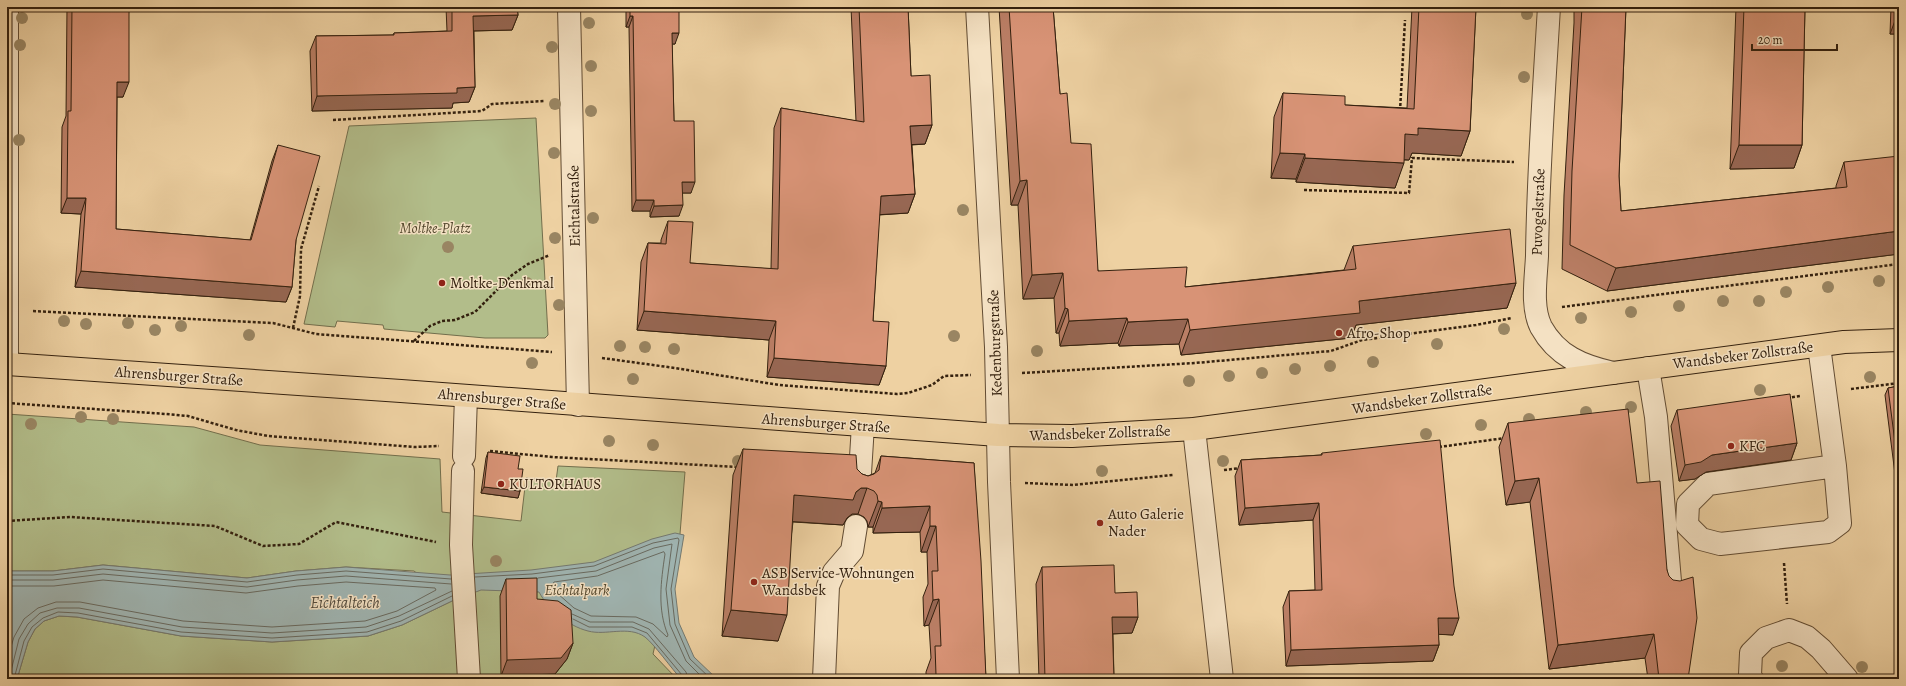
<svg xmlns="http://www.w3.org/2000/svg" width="1906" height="686" font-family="Alegreya,serif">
<rect width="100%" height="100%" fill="#eed1a2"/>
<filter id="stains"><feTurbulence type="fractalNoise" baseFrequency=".005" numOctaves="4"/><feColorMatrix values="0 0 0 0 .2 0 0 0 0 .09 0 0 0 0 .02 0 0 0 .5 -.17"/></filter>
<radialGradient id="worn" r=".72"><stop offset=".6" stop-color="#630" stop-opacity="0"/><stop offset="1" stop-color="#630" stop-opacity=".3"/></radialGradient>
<g fill="#b2bd8a" stroke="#726e4c">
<path d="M536,118L548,335L545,338H485L384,329L383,325L337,321L335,327L304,324L349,126Z"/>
<path d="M7,414L194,427L260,445L440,459L442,512L521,521L526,478L556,481L558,466L685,472L680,534L653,654L677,679H17L28,642L35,629L44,621L59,616L77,617L181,636L272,642L368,636L402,625L452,601L414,571L346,567L296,571L247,578L103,565L53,571H7Z"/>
</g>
<path fill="#9fb4b1" stroke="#747970" d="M675,533L684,535L675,589L679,623L694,657L717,679H681C672,669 654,644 645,637C628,625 606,636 588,631C568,626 548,609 539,592L481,590L452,601L402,625L368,636L272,642L181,636L77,617L59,616L44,621L35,629L28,642L17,679H7V571H53L103,565L247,578L296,571L346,567L450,575L531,570L594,562L652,539Z"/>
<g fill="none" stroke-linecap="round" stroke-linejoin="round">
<g stroke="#696a60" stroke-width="1">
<path d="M664,552L665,554C661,581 657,609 668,635L667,637L653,624L636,617L591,616L574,608L557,593L552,585L554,582L597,576Z"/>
<path d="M7,575H53L103,569L247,582L297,575L346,571L451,579"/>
<path d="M475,577L532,574L594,566L653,543L678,538L679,540L671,589L675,624L690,659L711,679"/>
<path d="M538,578L596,571L654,548L672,544L666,589L670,625L686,661L704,679"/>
<path d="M7,580H53L103,574L247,587L297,580L346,576L451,584"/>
<path d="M7,586H54L103,580L246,593L298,586L346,582L435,588L436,590L397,611L365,621L272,627L183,621L80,602H56L38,608L24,619L14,637L7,660"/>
<path d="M572,614L590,622H633L649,629L686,672L688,679"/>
<path d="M573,619L589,627H632L647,633L682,675L683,679"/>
<path d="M9,679L19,639L28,624L40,613L57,608H79L182,627L272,633L366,627L399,616L452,591"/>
<path d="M14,679L24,641L32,627L43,618L58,612L78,613L181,632L272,638L367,632L401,621L452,596"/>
</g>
<g stroke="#624c33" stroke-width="24">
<g id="minor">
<path d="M569,7L578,405"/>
<path d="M977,7L996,347L999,482L1008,679"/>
<path d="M1549,7C1544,90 1538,173 1537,256C1536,278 1531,307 1541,327C1557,356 1582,366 1613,373"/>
<path d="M1819,346L1835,466L1840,523L1828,532L1720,544L1701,539L1687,525L1688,504L1708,484L1835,466"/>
<path d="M7,364V7"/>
<path d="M1648,368L1656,417L1671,593"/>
<path d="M1194,429L1222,679"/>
<path d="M464,456L466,396"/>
<path d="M463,471L461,545L469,679"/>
<path d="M859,489L863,425"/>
<path d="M824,679L828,586L834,572L852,551L856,526"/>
<path d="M1752,679L1750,675L1751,653L1766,638L1789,630L1807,637L1821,649L1847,679"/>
</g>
</g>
<g stroke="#33200e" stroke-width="24">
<path id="major" d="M7,364L401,391L998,435L1072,436L1194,429L1844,342L1899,340"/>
</g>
<g stroke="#33200e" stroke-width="2.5" stroke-dasharray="3 2" stroke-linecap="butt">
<path d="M1400,111L1405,20"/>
<path d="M333,120L482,111L492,104L545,101"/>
<path d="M1304,190L1409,193L1412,158L1514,162"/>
<path d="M1562,307L1899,264"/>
<path d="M33,311L273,323L316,334L552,352"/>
<path d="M293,328L300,296L301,249L319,186"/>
<path d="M414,341L430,326L442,321L455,320L475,312L512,275L528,264L550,255"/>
<path d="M602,358L675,368L779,385L897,394L908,393L932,385L944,376L971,375"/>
<path d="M1022,373L1195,363L1331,351L1362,340L1476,325L1512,318"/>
<path d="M1851,389L1899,383"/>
<path d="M1787,398L1800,396"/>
<path d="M7,403L166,414L188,416L236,430L268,436L415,447L439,446"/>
<path d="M1439,447L1505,438"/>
<path d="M490,451L552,457L738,467"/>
<path d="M1224,470L1241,468"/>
<path d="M1025,483L1073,485L1173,475"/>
<path d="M7,521L70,517L215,526L263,546L299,544L336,522L436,542"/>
<path d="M1784,563L1787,604"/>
</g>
<use href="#minor" stroke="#f4e1c3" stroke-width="22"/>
<use href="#major" stroke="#eed1a2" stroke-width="22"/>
</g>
<g fill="#998562">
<circle cx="1527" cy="14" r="6"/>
<circle cx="22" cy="18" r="6"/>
<circle cx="589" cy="23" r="6"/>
<circle cx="20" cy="45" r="6"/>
<circle cx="552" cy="47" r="6"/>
<circle cx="591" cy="66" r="6"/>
<circle cx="1524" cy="77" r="6"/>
<circle cx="555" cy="104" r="6"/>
<circle cx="591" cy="111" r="6"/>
<circle cx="19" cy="140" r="6"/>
<circle cx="554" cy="153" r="6"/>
<circle cx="963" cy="210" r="6"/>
<circle cx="593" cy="218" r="6"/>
<circle cx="555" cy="238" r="6"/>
<circle cx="448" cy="247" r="6"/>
<circle cx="1879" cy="281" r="6"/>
<circle cx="527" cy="283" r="6"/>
<circle cx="1828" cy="287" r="6"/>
<circle cx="1786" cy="292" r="6"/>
<circle cx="1723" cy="301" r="6"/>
<circle cx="1759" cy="301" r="6"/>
<circle cx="559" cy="305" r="6"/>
<circle cx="1679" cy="306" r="6"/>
<circle cx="1631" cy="312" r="6"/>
<circle cx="1581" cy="318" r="6"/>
<circle cx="64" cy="321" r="6"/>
<circle cx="128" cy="323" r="6"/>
<circle cx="86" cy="324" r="6"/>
<circle cx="181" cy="326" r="6"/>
<circle cx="1504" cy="329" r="6"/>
<circle cx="155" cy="330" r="6"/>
<circle cx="249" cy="335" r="6"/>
<circle cx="954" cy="336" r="6"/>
<circle cx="1437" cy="344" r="6"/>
<circle cx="620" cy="346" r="6"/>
<circle cx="645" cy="347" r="6"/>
<circle cx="674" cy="349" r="6"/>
<circle cx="1037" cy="351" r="6"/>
<circle cx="1373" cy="362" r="6"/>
<circle cx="532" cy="363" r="6"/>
<circle cx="1330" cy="366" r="6"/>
<circle cx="1295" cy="369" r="6"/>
<circle cx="1262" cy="373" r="6"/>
<circle cx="1229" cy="376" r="6"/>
<circle cx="1870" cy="377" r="6"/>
<circle cx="633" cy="379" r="6"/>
<circle cx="1189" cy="381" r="6"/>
<circle cx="1760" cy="390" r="6"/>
<circle cx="1631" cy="407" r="6"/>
<circle cx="1586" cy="412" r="6"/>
<circle cx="81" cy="417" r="6"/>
<circle cx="113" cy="419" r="6"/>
<circle cx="1529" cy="419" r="6"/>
<circle cx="31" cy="424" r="6"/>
<circle cx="1481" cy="425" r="6"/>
<circle cx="1426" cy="434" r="6"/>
<circle cx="609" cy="441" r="6"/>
<circle cx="653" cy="445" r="6"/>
<circle cx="738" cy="461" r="6"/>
<circle cx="1223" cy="461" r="6"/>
<circle cx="1102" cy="471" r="6"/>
<circle cx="496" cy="561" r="6"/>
<circle cx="1782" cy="666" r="6"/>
<circle cx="1862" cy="667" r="6"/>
</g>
<g fill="#ba7e65" stroke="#33200e">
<path d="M67,7H129L123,97H117L116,229L250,240L272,161L278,145L296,240L292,287L286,302L75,287L81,214L61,213L62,127L66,116Z"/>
<path d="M446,7H517L518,15L512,30L474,31L475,87L469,102L453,103L452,108L312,111L310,51L316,36L393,35L394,33L447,31Z"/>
<path d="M626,7H679L675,44H672L674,121L691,193H682L679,216L650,217V211H632L629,27H626Z"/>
<path d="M851,7H908L911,76L932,125L925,144L912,145L915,194L908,213L879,215L873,321L886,366L879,385L767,377L769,340L637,330L641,262L648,243H661V240L668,221L690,263L771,269L774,128L781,108L856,121Z"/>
<path d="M999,7H1053L1060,94L1098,271L1185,287L1344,270L1353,246L1516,283L1507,308L1356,325L1351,338L1181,355L1179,344L1119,346L1118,343L1060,346L1059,333H1056L1054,298L1023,299L1018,205H1011Z"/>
<path d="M1412,7H1476L1470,131L1461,156L1412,153L1409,160H1404L1395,188L1296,182V179L1271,178L1274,117L1283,93L1345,105L1407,108Z"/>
<path d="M1574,7H1626L1619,176L1621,211L1836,188V186L1844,162L1899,254L1607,291L1562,269L1564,195L1574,23Z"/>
<path d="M1736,7H1805L1802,145L1794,168L1730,169Z"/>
<path d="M1891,7H1899V34H1890Z"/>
<path d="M1899,386V481L1896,482L1885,395L1888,388Z"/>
<path d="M1677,410L1797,443L1791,460L1706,472L1695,479L1679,481L1671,426Z"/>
<path d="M1508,423L1637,483L1667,570L1688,679H1648L1645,658L1549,669L1530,502L1506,505L1499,447Z"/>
<path d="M743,449L857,469L862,474L868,476L875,473L881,456L974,463L986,679H926V672L931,658L929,625L924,626L923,597L928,584L927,552H921L920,532L873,533V527H868L867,521L864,517L858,514H852L847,518L843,525L793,522L778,641L722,636L733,475Z"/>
<path d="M488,452L518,469L520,491L518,498L481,493L486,458Z"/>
<path d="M1322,453L1453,635L1438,634L1439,645L1433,661L1286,666L1283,607L1289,591L1315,590L1313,520L1239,525L1235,476L1241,460L1321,455Z"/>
<path d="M1042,567L1115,593L1138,617L1132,633L1113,634L1114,679H1039L1036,584Z"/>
<path d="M506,579L537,599L573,643L567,659L555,674L501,676L500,596Z"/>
</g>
<g fill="#976753" stroke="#33200e">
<path d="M1899,10V34H1890Z"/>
<path d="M518,15L512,30L468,31L473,16Z"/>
<path d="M630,16H633L629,27H626Z"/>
<path d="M672,33H679L675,44H668Z"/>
<path d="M117,82H129L123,97H111Z"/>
<path d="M475,87L469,102L453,103L452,108L312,111L317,96L457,88Z"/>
<path d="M932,125L925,144L903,145L910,126Z"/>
<path d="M1418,128L1470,131L1461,156L1412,153L1409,160L1396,159L1405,134Z"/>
<path d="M1739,145H1802L1794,168L1730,169Z"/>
<path d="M1280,153L1305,154L1296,179L1271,178Z"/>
<path d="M1305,158L1404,163L1395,188L1296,182Z"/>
<path d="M1027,180L1018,205H1011L1020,181Z"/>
<path d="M682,182H695L691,193H678Z"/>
<path d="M915,194L908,213L874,215L881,196Z"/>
<path d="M67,198H86L81,214L61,213Z"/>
<path d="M636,200H654L650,211H632Z"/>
<path d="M683,205L679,216L650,217L654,206Z"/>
<path d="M1899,231V254L1607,291L1616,268Z"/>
<path d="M81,271L292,287L286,302L75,287Z"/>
<path d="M1063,273L1054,298L1023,299L1032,275Z"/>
<path d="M1516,283L1507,308L1356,325L1351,338L1181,355L1190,330L1359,301Z"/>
<path d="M1065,308L1068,309L1059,333H1056Z"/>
<path d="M644,311L776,321L769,340L637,330Z"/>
<path d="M1127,318L1118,343L1060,346L1069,321Z"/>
<path d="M1188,319L1179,344L1119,346L1128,322Z"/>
<path d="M774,358L886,366L879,385L767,377Z"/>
<path d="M1797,443L1791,460L1706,472L1695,479L1679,481L1685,465L1712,455Z"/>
<path d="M1899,474V481L1896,482Z"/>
<path d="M1539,478L1530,502L1506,505L1515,481Z"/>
<path d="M484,487L520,491L518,498L481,493Z"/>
<path d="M861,488H867L858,514H852L847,518L843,525L785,521L794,495L856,492Z"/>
<path d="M878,501L882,502L873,527H868Z"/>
<path d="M1319,503L1313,520L1239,525L1245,508Z"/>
<path d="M930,506L920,532L873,533L882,508Z"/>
<path d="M930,526H936L927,552H921Z"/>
<path d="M939,599L929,625L924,626L933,600Z"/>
<path d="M731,610L787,615L778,641L722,636Z"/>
<path d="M1112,617H1138L1132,633L1106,634Z"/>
<path d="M1438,618H1459L1453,635L1432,634Z"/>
<path d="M1654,634L1645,658L1549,669L1558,645Z"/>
<path d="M573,643L567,659L555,674L501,676L507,660Z"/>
<path d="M1439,645L1433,661L1286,666L1291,650Z"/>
<path d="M936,675H942L940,679H935Z"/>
</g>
<g fill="#d89376" stroke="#33200e">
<path d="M72,7H129V82H117L116,229L251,240L278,145L320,156L296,240L292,287L81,271L86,198H67L68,111H71Z"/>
<path d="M452,7H517L518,15L473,16L475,87L457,88V93L317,96L316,36L394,35V33L452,31Z"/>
<path d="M630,7H679V33H672L674,121H694L695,182H682L683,205L654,206V200H636L633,16H630Z"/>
<path d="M859,7H908L911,76L930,75L932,125L910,126L915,194L881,196L873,321L889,322L886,366L774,358L776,321L644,311L648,243L666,244L668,221L693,222L690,263L778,269L781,108L864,122Z"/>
<path d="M1009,7H1053L1060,94L1067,93L1071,143L1091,144L1098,271L1187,267L1185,287L1312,274L1356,269L1353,246L1510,229L1516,283L1359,301L1360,313L1190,330L1188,319L1128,322L1127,318L1069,321L1068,309L1065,308L1063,273L1032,275L1027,180L1020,181Z"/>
<path d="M1419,7H1476L1470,131L1418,128V135L1405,134L1404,163L1305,158V154L1280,153L1283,93L1345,96V105L1414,109Z"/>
<path d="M1582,7H1626L1619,176L1621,211L1847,187L1844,162L1899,156V231L1616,268L1570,245L1572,171Z"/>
<path d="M1744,7H1805L1802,145H1739Z"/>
<path d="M1899,386V474L1888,388Z"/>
<path d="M1790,394L1797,443L1712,455L1701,462L1685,465L1677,410Z"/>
<path d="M1628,409L1637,483L1660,481L1667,570L1669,576L1673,580L1680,581L1693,577L1697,618L1688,679H1659L1654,634L1558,645L1539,478L1515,481L1508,423Z"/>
<path d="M1440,440L1454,586L1459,618H1438L1439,645L1291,650L1289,591L1322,590L1319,503L1245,508L1241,460L1322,455V453Z"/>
<path d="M743,449L856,455L857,469L862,474L868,476L874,474L879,470L881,456L974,463L981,561L986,679H942V675H936L935,646H941L939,599L933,600L932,571H938L936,526H930V506L882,508V502L878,501L877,495L874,491L867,488H861L856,492L853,500L794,495L787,615L731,610Z"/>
<path d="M488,452L520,456L518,469H523L520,491L484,487Z"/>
<path d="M1114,565L1115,593L1137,592L1138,617H1112L1114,679H1045L1042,567Z"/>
<path d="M537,578V599L558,601L571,610L573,643L561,658L507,660L506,579Z"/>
</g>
<g fill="#8f2418" stroke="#f4e1c3" stroke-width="1.5">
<circle cx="442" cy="283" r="4"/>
<circle cx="1339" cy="333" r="4"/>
<circle cx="1731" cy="446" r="4"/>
<circle cx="501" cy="484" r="4"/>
<circle cx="1100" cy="523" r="4"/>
<circle cx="754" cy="582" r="4"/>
</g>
<g text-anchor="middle" stroke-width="3" stroke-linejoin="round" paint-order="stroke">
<g font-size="15" fill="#33200e" stroke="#f4e1c3">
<text transform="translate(574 206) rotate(-91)" y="5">Eichtalstraße</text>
<text transform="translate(1538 212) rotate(-88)" y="5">Puvogelstraße</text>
<text transform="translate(995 343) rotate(-92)" y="5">Kedenburgstraße</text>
<text transform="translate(1743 355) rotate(-7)" y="5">Wandsbeker Zollstraße</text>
<text transform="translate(179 376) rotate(4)" y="5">Ahrensburger Straße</text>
<text transform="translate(502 399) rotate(5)" y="5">Ahrensburger Straße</text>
<text transform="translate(1422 399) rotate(-8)" y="5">Wandsbeker Zollstraße</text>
<text transform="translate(826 423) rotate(4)" y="5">Ahrensburger Straße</text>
<text transform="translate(1100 433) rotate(-2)" y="5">Wandsbeker Zollstraße</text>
</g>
<g font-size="15" font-style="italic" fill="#53472d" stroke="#f4e1c3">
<text x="435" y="233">Moltke-Platz</text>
<text x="577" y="595">Eichtalpark</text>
</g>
<g font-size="15" fill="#33200e" stroke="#f4e1c3" text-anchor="start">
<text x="450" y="288">Moltke-Denkmal</text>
<text x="1347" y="338">Afro-Shop</text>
<text x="1739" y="451">KFC</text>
<text x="509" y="489">KULTORHAUS</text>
<text x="1108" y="519">Auto Galerie<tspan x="1108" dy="17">Nader</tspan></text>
<text x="762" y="578">ASB Service-Wohnungen<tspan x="762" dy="17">Wandsbek</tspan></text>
</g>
<g font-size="16" font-style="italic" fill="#534c3f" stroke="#f4e1c3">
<text x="345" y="608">Eichtalteich</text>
</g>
</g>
<rect width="1906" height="686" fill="none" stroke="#eed1a2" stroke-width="24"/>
<rect x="8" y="8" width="1890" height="670" fill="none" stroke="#33200e" stroke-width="2"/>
<rect x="12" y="12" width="1882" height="662" fill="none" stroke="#33200e"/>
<path d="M1752 44v6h85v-6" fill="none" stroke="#33200e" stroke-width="2"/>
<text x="1758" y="44" font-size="12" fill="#33200e" stroke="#f4e1c3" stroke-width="3" paint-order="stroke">20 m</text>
<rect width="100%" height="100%" filter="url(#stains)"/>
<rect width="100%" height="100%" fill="url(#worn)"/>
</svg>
